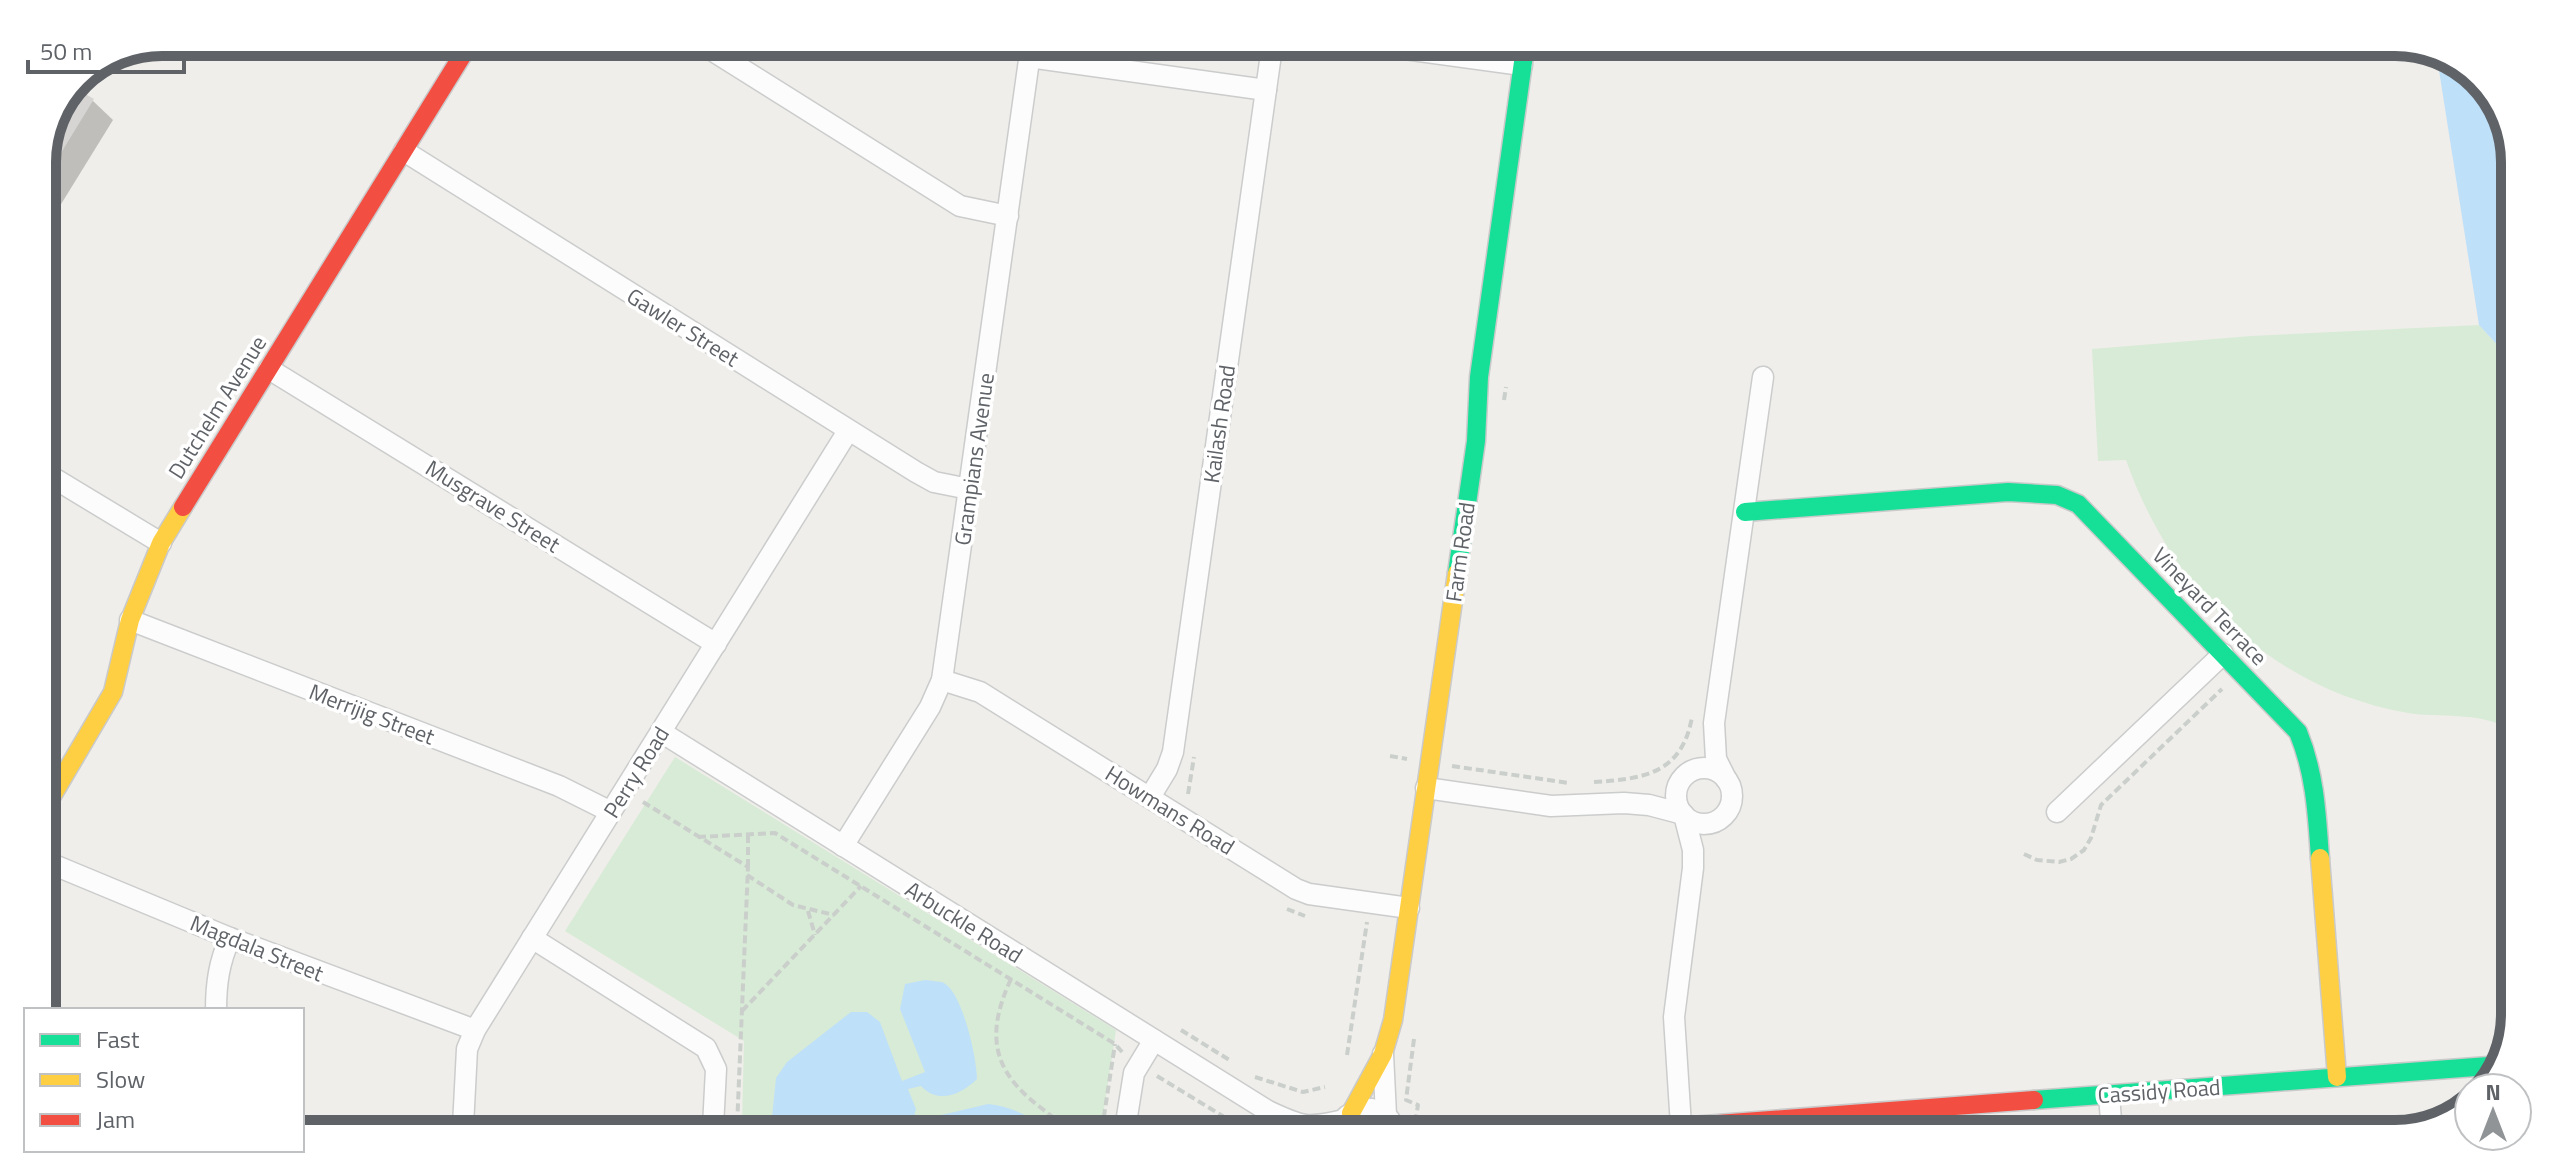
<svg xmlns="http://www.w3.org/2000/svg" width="2557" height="1176" font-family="'Titillium Web',sans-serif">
<rect width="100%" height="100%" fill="#efeeea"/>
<g fill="#d8ebd6">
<path d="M2479,325L2513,362L2509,731C2488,711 2436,718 2408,713C2270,689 2171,588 2126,460L2098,461L2092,349L2251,336Z"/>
<path d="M675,757L1116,1030L1101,1129L742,1127L744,1041L565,931Z"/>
</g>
<g fill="#bfe0f9">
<path d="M2436,51H2441L2494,95L2515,155L2513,362L2479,325Z"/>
<path d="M925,980C930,981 940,981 944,983C963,994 977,1059 977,1079C962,1094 938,1105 921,1086L908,1089L916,1109L911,1128L771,1127L776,1078L787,1062L851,1012H867L880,1022L902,1081L925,1072L900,1009L905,984Z"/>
<path d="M988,1104C1008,1106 1028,1114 1043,1128H928L933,1117Z"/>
</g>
<path fill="#0003" d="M72,88L93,101L113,120L42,235V155Z"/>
<path fill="#d6d5d3" d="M73,87L94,99L42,184V155Z"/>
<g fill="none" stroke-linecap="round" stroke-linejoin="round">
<g stroke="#cbcccc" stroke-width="23">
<g id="street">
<path d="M702,44L960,206L1008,216"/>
<path d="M1390,47L1522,65"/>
<path d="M1029,57L1266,90"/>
<path d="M404,151L916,472L934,482L969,489"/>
<path d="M269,369L716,644"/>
<path d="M42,471L161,543"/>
<path d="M130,620L559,786L611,812"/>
<path d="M942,680L980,692L1296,889L1309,894L1409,908"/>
<path d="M661,732L1268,1111C1302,1127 1307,1129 1344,1120"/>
<circle cx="1704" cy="796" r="28"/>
<path d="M1726,779L1716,759L1714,723L1763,377"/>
<path d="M1426,788L1551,806L1624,803L1649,805L1683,814"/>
<path d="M1150,797L1167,769L1173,752L1272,47"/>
<path d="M2057,812L2223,654"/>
<path d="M843,846L930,707L942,680L1031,46"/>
<path d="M42,860L230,938L475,1030"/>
<path d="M532,938L706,1048L716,1069L713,1127"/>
<path d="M216,1010C216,984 219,962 230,938"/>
<path d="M1383,1054L1386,1115"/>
<path d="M2109,1095L2112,1133"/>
<path d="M1347,1116C1366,1103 1387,1108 1395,1130"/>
<path d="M463,1126L467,1049L475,1030L848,431"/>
<path d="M1681,1126L1674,1017L1693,868V850L1684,815"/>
<path d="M1125,1129L1134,1073L1154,1040"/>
</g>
</g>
<g stroke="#cacacb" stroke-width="21">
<g id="fast">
<path d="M1745,512L2008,492L2057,495L2078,504L2298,732C2315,773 2317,814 2320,858"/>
<path d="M1457,573L1476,441L1479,377L1525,48"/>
<path d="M2034,1100L2502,1065"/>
</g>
</g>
<g stroke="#cacacb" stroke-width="21">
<g id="slow">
<path d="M42,813L113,692L130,620L161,543L183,507"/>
<path d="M2320,858L2337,1077"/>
<path d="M1351,1113L1383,1054L1393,1020L1457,573"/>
</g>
</g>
<g stroke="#cacacb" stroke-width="21">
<g id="jam">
<path d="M183,507L470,43"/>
<path d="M1625,1131L2034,1100"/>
</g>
</g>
<g stroke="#cacfcc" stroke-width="4" stroke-dasharray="8 4" stroke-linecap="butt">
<path d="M1504,400L1506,387"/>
<path d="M1390,756L1407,759"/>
<path d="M1452,766L1569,783"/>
<path d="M1594,782C1643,779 1682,774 1692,717"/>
<path d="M1188,794L1194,757"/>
<path d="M643,802L748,867L737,1127"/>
<path d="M698,837L775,833L1115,1044L1123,1053"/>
<path d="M2024,854L2037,860L2059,862L2071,859L2084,850L2091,838L2101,805L2222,689"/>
<path d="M748,867V834"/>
<path d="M747,875L793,905L834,915"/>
<path d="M1287,909L1305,916"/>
<path d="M808,911L815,935"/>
<path d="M1011,979C986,1033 991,1070 1040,1107C1050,1115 1060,1123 1072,1129"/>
<path d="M742,1011L861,886"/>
<path d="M1181,1030L1231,1061"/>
<path d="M1414,1039L1406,1100L1418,1105L1415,1124"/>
<path d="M1347,1055L1367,922"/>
<path d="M1157,1076L1244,1129"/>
<path d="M1255,1077L1303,1092L1325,1087"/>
<path d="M1102,1129L1115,1044"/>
</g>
<use href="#street" stroke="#fdfcfc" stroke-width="20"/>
<use href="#fast" stroke="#16e098" stroke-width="18"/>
<use href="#slow" stroke="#ffcf43" stroke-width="18"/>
<use href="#jam" stroke="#f24e42" stroke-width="18"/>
</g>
<g text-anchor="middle" stroke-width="7" stroke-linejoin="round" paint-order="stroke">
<g font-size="22" fill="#5f6368" stroke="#fff">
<text transform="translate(683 327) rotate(32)" y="8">Gawler Street</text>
<text transform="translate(217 407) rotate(-58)" y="8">Dutchelm Avenue</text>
<text transform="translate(1219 424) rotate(-82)" y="8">Kailash Road</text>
<text transform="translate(974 459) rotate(-82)" y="8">Grampians Avenue</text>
<text transform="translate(493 506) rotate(32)" y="8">Musgrave Street</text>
<text transform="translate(1460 552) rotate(-82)" y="8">Farm Road</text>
<text transform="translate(2210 606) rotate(46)" y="8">Vineyard Terrace</text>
<text transform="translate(372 714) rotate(21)" y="8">Merrijig Street</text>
<text transform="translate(636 772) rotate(-58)" y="8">Perry Road</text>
<text transform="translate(1170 810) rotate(32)" y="8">Howmans Road</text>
<text transform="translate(964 922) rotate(32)" y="8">Arbuckle Road</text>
<text transform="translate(257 948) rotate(22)" y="8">Magdala Street</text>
<text transform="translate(2159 1091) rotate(-4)" y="8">Cassidy Road</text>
</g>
</g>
<path d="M0 0H2557V1176H0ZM162 56H2395A106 106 0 0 1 2501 162V1014A106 106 0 0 1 2395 1120H162A106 106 0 0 1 56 1014V162A106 106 0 0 1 162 56Z" fill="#fff" fill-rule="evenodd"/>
<path fill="none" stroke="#5f6368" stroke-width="10" d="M162 56H2395A106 106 0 0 1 2501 162V1014A106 106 0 0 1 2395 1120H162A106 106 0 0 1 56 1014V162A106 106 0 0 1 162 56Z"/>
<rect x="24" y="1008" width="280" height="144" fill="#ffffff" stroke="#bfc1c3" stroke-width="2"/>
<rect x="40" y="1034" width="40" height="12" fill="#16e098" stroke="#bfc1c3" stroke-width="2"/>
<text x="96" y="1048" font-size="24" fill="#5f6368">Fast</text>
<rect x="40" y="1074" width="40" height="12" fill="#ffcf43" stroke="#bfc1c3" stroke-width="2"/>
<text x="96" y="1088" font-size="24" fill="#5f6368">Slow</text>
<rect x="40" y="1114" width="40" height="12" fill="#f24e42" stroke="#bfc1c3" stroke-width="2"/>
<text x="96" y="1128" font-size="24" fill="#5f6368">Jam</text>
<g transform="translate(2493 1112)"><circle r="38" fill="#ffffff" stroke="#bfc1c3" stroke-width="2"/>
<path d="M0-6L14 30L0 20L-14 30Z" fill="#919496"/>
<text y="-12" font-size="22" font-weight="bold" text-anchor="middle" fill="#5f6368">N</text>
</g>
<path d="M28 60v12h156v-12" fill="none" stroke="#5f6368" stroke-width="4"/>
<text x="40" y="60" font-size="24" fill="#5f6368" stroke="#ffffff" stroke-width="6" paint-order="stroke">50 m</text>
</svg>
